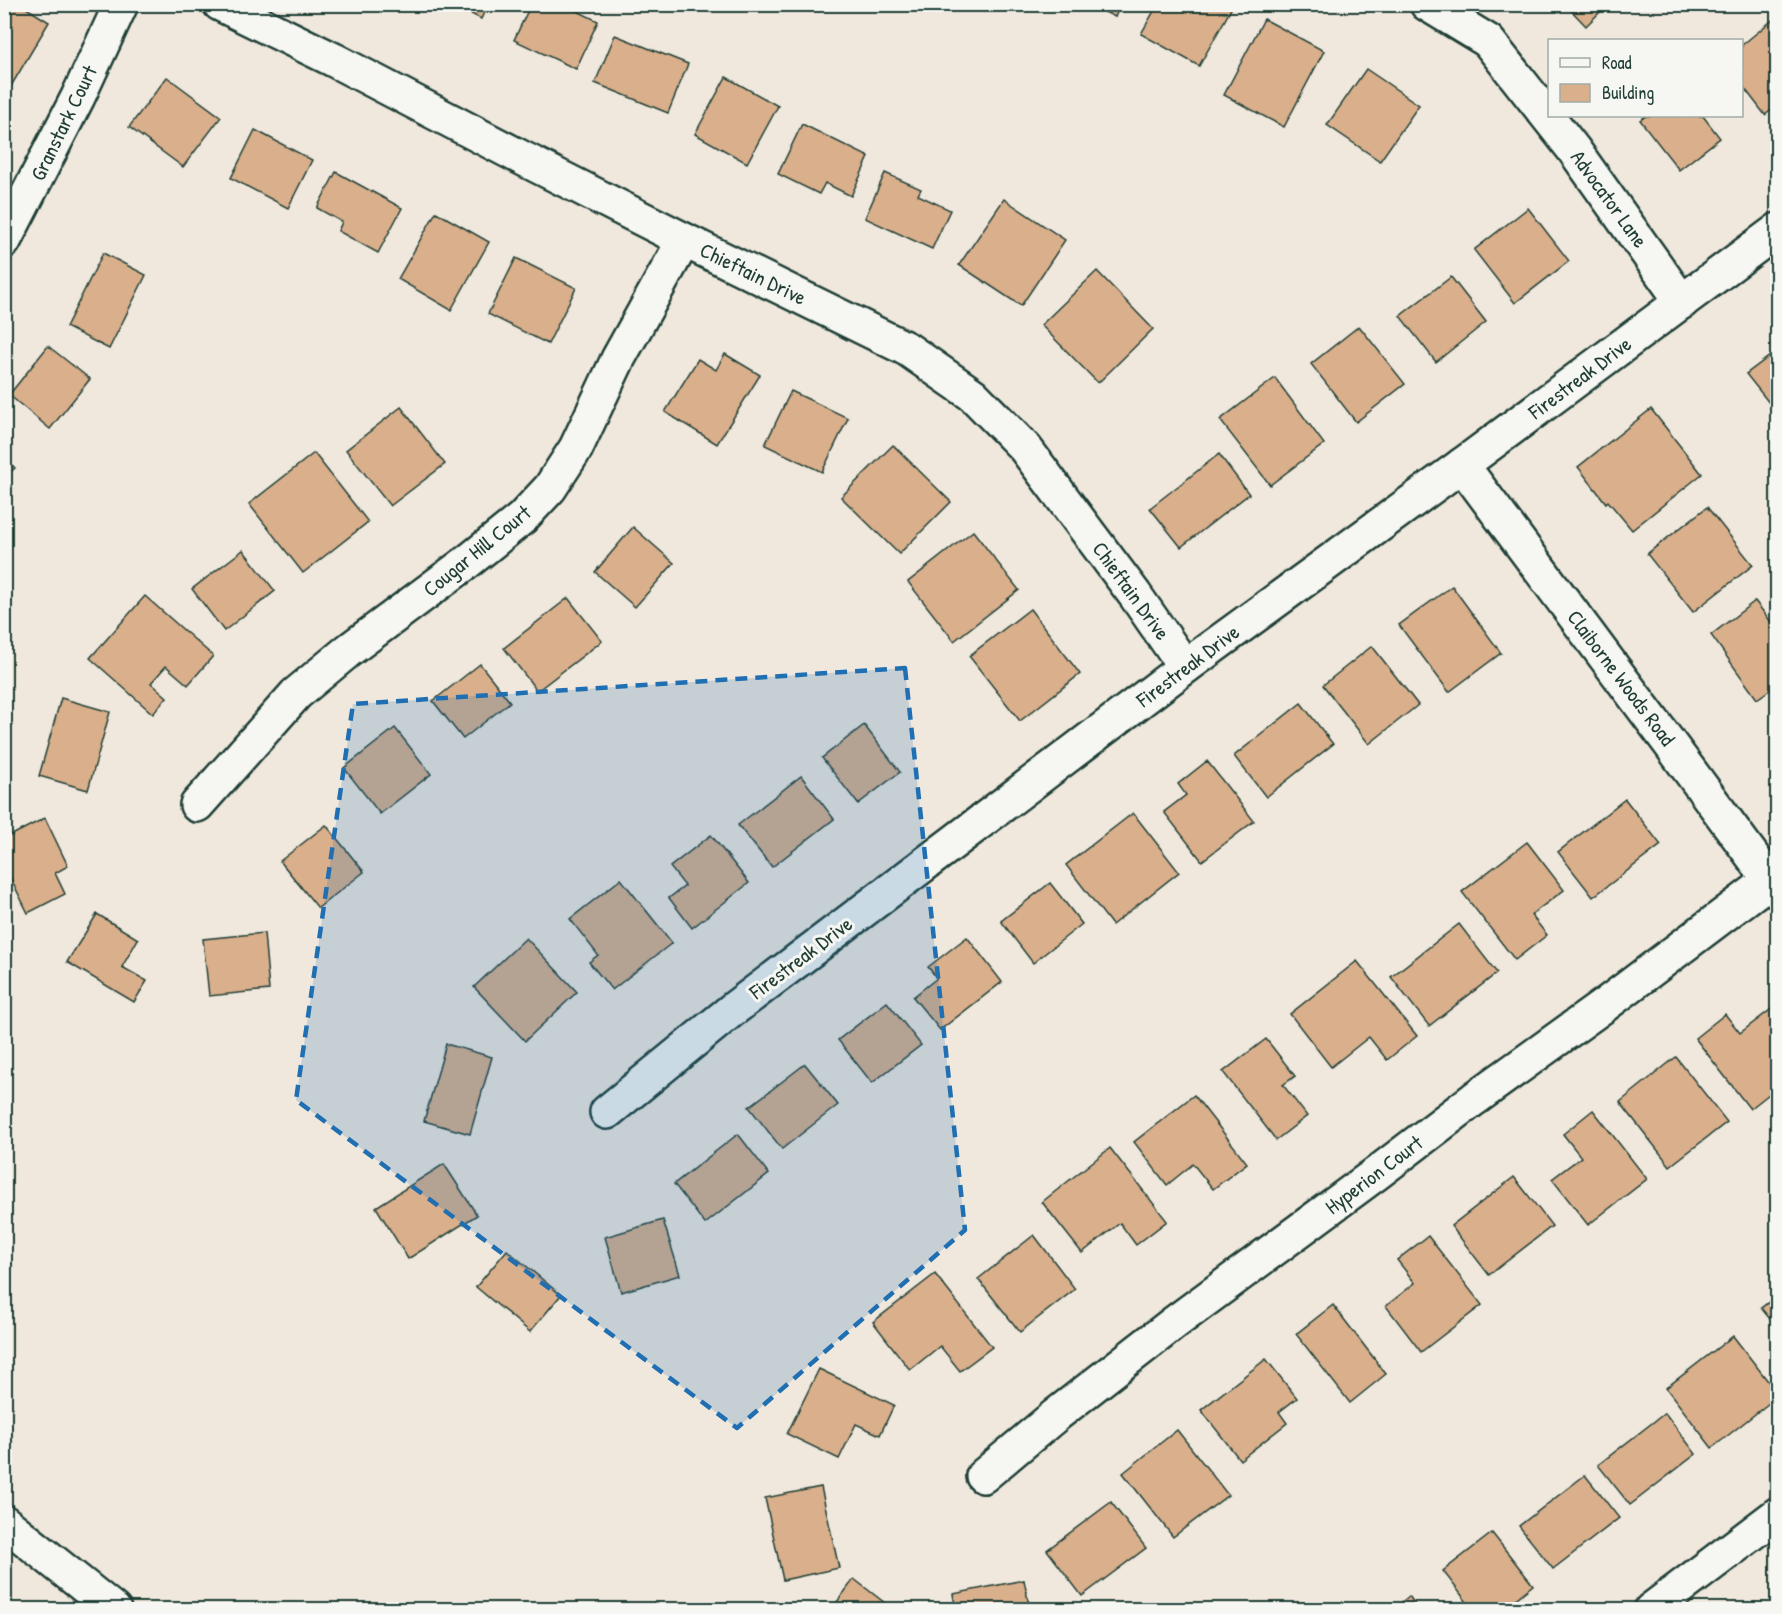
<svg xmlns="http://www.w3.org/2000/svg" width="1782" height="1614" font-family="'Patrick Hand',sans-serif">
<rect width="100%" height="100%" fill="#f0e8dd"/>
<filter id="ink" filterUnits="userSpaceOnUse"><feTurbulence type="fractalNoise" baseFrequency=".0167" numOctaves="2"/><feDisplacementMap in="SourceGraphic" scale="12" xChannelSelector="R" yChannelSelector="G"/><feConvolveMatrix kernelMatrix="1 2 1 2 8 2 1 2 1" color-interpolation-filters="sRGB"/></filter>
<g filter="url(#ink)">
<g fill="#daaf8b" stroke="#1f3d34" stroke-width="1.5">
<path d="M15,4H20L49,22L4,98V22Z"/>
<path d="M452,4H488L481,19Z"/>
<path d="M531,4H563L598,21L576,69L514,40Z"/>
<path d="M1088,4H1121L1115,17Z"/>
<path d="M1158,4H1224L1231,9L1199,66L1141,34Z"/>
<path d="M1565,4H1608L1586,26Z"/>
<path d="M1775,18L1778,22V105L1765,115L1742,85V45Z"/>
<path d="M1264,19L1324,51L1284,127L1224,95Z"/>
<path d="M615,35L688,64L668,113L595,83Z"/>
<path d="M1366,69L1419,105L1380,161L1327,125Z"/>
<path d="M167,77L221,117L183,167L129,127Z"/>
<path d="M726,77L778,106L747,163L695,134Z"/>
<path d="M1646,116H1703L1720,138L1679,170L1640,120Z"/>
<path d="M802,124L869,157L851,196L825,183L819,194L778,174Z"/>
<path d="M255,130L312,160L288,208L231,178Z"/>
<path d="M336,172L402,208L378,253L338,231L342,222L317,208Z"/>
<path d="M885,173L921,189L918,195L950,210L932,249L865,218Z"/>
<path d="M1004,199L1065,240L1021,306L959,265Z"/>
<path d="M1528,208L1569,261L1515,303L1474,250Z"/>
<path d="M436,212L489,242L451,310L398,279Z"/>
<path d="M103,253L146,275L109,349L66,327Z"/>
<path d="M516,258L576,288L548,344L488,314Z"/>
<path d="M1097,271L1153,329L1098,383L1041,325Z"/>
<path d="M1451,277L1486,322L1436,362L1400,316Z"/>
<path d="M1359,326L1405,384L1356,422L1311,364Z"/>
<path d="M48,346L90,379L50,429L9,395Z"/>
<path d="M1778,350V414L1746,374Z"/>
<path d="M725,354L760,375L717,444L665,412L698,359L716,370Z"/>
<path d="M1275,378L1324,444L1270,485L1220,420Z"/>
<path d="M791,391L848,418L822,472L765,445Z"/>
<path d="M401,407L445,464L390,506L346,450Z"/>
<path d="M1651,409L1702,474L1632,530L1608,501L1606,503L1578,467Z"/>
<path d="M893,445L951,502L899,554L841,497Z"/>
<path d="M314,453L368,522L303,573L249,504Z"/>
<path d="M1219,454L1249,494L1181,547L1150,508Z"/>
<path d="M4,457L15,468L4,478Z"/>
<path d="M1707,507L1753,565L1693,612L1647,554Z"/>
<path d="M633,527L674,563L635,607L595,572Z"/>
<path d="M973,531L1019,590L954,641L908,582Z"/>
<path d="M243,550L275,591L224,631L192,589Z"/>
<path d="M1452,586L1501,653L1449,692L1399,625Z"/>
<path d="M145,596L213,656L188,685L166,666L151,683L167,697L153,714L90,658Z"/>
<path d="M568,598L602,641L537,691L504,648Z"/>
<path d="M1755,601L1778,631V684L1757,699L1711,635Z"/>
<path d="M1030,609L1080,674L1020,721L969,656Z"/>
<path d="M1372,646L1418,705L1369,744L1323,685Z"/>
<path d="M480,664L510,702L463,739L433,701Z"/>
<path d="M61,698L110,712L88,790L39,776Z"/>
<path d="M1301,703L1333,744L1266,797L1234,756Z"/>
<path d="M864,725L900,772L858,804L822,758Z"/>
<path d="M395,728L431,774L380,814L344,768Z"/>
<path d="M1207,761L1254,821L1202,861L1164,812L1186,795L1178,784Z"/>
<path d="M801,776L834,819L772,867L738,825Z"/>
<path d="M1625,799L1661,845L1593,897L1558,852Z"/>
<path d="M1133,813L1179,872L1112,925L1066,865Z"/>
<path d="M45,818L68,866L55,873L65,894L28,913L4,865V839Z"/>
<path d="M326,825L364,872L318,908L280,861Z"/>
<path d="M711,835L749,883L692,928L669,898L685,886L670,867Z"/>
<path d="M1527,842L1564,890L1531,915L1547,935L1515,960L1462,892Z"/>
<path d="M621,879L672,943L612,990L589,962L598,955L570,919Z"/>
<path d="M1050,883L1082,924L1033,963L1001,921Z"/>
<path d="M97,914L138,939L122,967L147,981L134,1002L67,962Z"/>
<path d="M1459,924L1497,973L1429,1026L1391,977Z"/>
<path d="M264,933L269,990L209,996L203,939Z"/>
<path d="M967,937L1002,982L940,1030L913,997L937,978L928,967Z"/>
<path d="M526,938L577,992L525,1041L474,987Z"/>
<path d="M1357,961L1417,1036L1387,1060L1369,1037L1331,1067L1290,1014Z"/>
<path d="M887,1002L921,1045L872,1083L838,1040Z"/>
<path d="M1778,1004V1087L1750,1109L1695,1038L1725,1014L1740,1033Z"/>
<path d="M1266,1039L1295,1076L1283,1085L1307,1116L1276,1140L1223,1072Z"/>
<path d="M446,1044L492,1057L470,1134L424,1121Z"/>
<path d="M1676,1057L1727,1122L1670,1166L1620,1102Z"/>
<path d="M805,1064L838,1105L782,1149L749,1107Z"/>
<path d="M1194,1095L1247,1163L1213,1189L1193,1164L1167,1185L1134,1142Z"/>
<path d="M1593,1110L1647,1179L1588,1225L1552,1179L1581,1157L1563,1134Z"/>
<path d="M738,1134L769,1174L705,1224L674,1184Z"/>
<path d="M1110,1148L1167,1221L1136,1245L1120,1223L1082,1253L1042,1202Z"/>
<path d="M444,1164L477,1215L408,1259L376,1207Z"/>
<path d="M1514,1177L1552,1226L1489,1275L1451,1226Z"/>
<path d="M663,1220L680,1275L621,1292L605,1237Z"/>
<path d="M1034,1235L1075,1289L1020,1332L978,1279Z"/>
<path d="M1428,1236L1482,1305L1421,1352L1386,1306L1415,1283L1397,1260Z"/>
<path d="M507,1250L561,1295L530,1332L476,1287Z"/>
<path d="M935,1274L992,1347L960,1371L940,1346L910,1370L873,1322Z"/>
<path d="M1778,1295V1329L1761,1308Z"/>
<path d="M1333,1305L1386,1374L1350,1403L1296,1334Z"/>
<path d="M1733,1336L1778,1394V1396L1712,1448L1666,1388Z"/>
<path d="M1266,1359L1297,1398L1279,1412L1287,1423L1240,1460L1201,1410Z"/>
<path d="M819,1369L894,1405L880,1435L856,1424L839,1459L787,1434Z"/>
<path d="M1665,1413L1696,1454L1630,1505L1598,1465Z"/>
<path d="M1177,1430L1228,1495L1173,1537L1123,1473Z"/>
<path d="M1585,1475L1619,1518L1553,1569L1519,1526Z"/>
<path d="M821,1487L839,1568L783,1580L765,1498Z"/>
<path d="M1111,1502L1146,1548L1082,1596L1047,1550Z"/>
<path d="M1492,1533L1533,1585L1502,1610H1473L1443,1571Z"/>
<path d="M854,1579L894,1610H831Z"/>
<path d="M1024,1580L1030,1610H956L953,1594Z"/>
<path d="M1409,1596L1419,1610H1392Z"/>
</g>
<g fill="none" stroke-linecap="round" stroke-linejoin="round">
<g stroke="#1f3d34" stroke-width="38">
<g id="minor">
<path d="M220,4L334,60L524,159L684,240L907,349L973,395L1025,448L1135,595L1185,667"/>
<path d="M1427,4L1488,41L1574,150L1682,302"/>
<path d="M4,241L78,97L121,4"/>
<path d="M1462,465L1670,744L1778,891"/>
<path d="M197,805L296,694L349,650L466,563L522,518L550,488L576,448L618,359L684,240"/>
<path d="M607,1112L732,1010L1185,667L1462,465L1778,230"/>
<path d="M983,1476L1056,1415L1174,1323L1377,1173L1474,1099L1606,1004L1769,881"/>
<path d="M1651,1610L1778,1514"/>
</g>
</g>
<g stroke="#1f3d34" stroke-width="38">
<path id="motorway" d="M4,1522L114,1610"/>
</g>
<use href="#minor" stroke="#f6f6f2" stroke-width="33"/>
<use href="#motorway" stroke="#f6f6f2" stroke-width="33"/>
</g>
</g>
<path fill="#1f6fb2" fill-opacity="0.2" stroke="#1f6fb2" stroke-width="4.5" stroke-dasharray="12 8" stroke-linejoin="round" d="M905,668L965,1230L737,1428L296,1100L353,704Z"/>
<g text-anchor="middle" stroke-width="6" stroke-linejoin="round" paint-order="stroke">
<g font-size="21" fill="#1f3d34" stroke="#f6f6f2">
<text transform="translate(64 123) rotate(-64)" y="7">Granstark Court</text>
<text transform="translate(1609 199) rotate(54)" y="7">Advocator Lane</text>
<text transform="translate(753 274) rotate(26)" y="7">Chieftain Drive</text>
<text transform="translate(1580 378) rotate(-37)" y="7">Firestreak Drive</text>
<text transform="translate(477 551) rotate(-39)" y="7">Cougar Hill Court</text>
<text transform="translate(1131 591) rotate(54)" y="7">Chieftain Drive</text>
<text transform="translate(1188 666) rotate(-37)" y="7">Firestreak Drive</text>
<text transform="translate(1621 678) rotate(53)" y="7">Claiborne Woods Road</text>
<text transform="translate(801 958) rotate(-37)" y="7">Firestreak Drive</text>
<text transform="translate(1374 1175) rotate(-37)" y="7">Hyperion Court</text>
</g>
</g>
<rect width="1782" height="1614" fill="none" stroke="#f6f6f2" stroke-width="24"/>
<rect x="12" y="12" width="1758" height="1590" fill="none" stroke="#1f3d34" stroke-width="2" filter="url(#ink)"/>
<rect x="1548" y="39" width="195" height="78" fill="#f6f6f2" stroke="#a0aca6" stroke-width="1.5"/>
<rect x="1560" y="58" width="30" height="9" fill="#f6f6f2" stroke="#a0aca6" stroke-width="1.5"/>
<text x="1602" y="69" font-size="18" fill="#1f3d34">Road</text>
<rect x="1560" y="84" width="30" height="18" fill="#daaf8b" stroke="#a0aca6" stroke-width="1.5"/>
<text x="1602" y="99" font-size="18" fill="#1f3d34">Building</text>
</svg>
